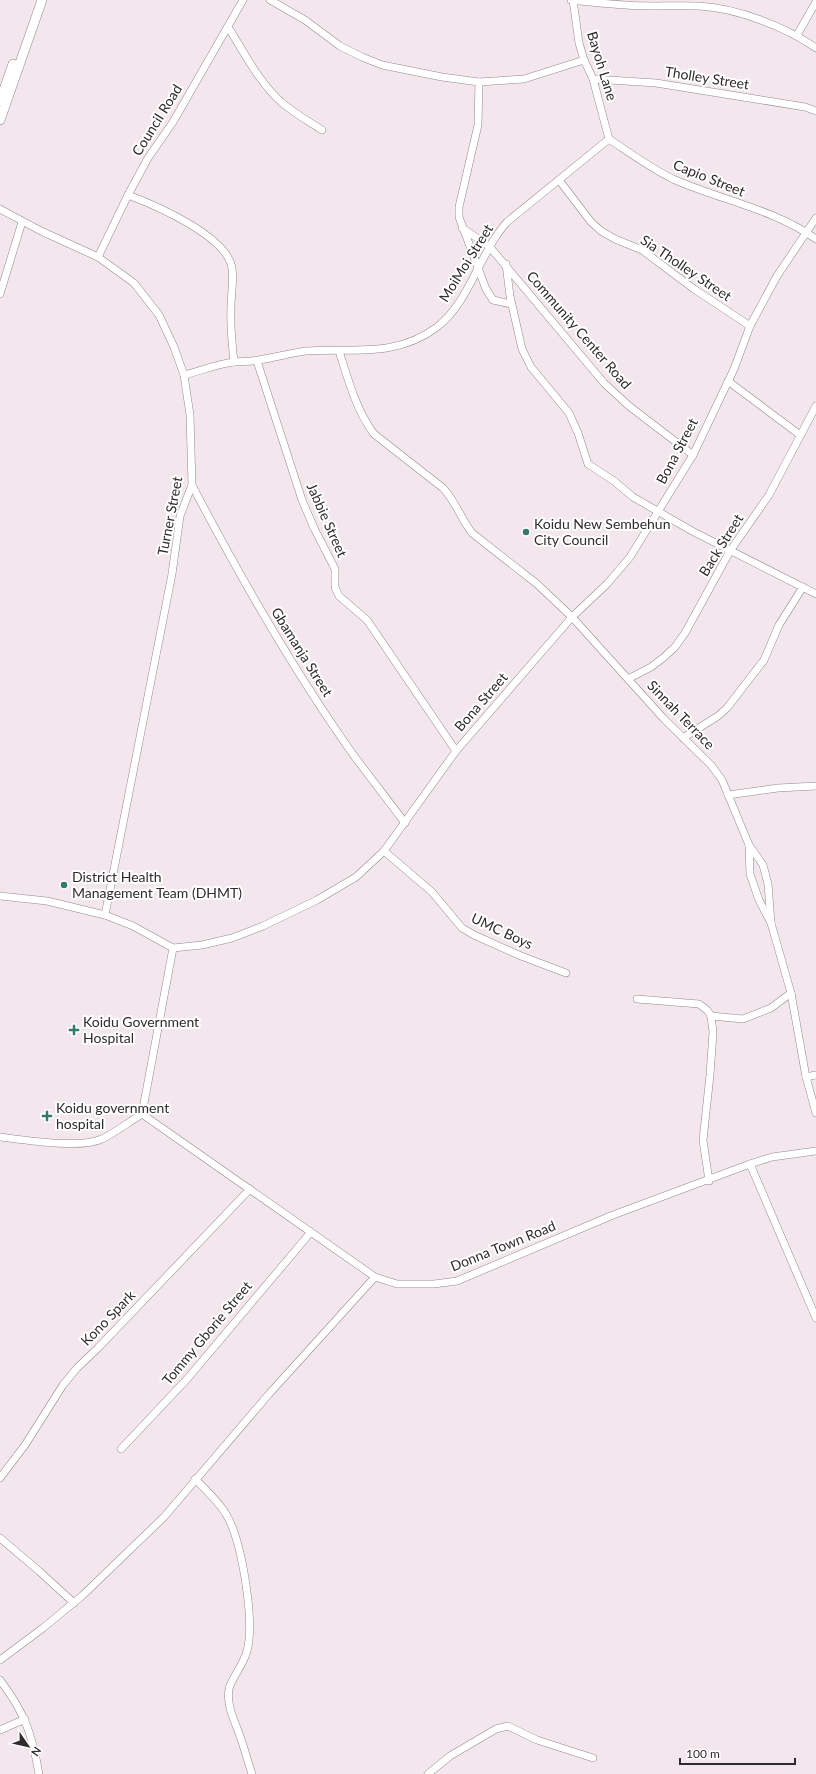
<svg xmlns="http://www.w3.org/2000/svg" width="816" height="1774" font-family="Lato,sans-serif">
<rect width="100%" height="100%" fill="#f3e7ed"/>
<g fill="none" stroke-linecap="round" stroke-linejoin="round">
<g stroke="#93888e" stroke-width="8">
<g id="minor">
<path d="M270,0L305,20L340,46L362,57L382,65L442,77L479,82L524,79L584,60"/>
<path d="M571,0C589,2 608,4 626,5C650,7 675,5 699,6C737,8 786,27 816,48"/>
<path d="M573,0L579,43L584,60L593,79L609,139"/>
<path d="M228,27C244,52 258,81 281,102C294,113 308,121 322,130"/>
<path d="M797,35L816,2"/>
<path d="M593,79L656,83L805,107L816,111"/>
<path d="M479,82L478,125L459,207V217L486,289L493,300L511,304"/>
<path d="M609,139C630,153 650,168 673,179C720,200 774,209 816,239"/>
<path d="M559,180L591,222L601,231L615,239L642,250L694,289L750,326"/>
<path d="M128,195C155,205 227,236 232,268C234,281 231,294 231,307C230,325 232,344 234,362"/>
<path d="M0,209L41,231L98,257L134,283L159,315L174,347L184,375L190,415L192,485L180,516L172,574L105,915"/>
<path d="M462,228L489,246L604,383L629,406L693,455"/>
<path d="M98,257L128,195L148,158L173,122L243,0"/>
<path d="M506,264L510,296L522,349L531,367L569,413L578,433L588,464L614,481L633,497L692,531L816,594"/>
<path d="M0,294L22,222"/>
<path d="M339,351C348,379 356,410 374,434L443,488C456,502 461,519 472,533L537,584L572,617L664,719L711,765L722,780L749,845L763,865L768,884L771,923"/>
<path d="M257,361L302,500L314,528L335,569V587L339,596L367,620L456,751"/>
<path d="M184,375C200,371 217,364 234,362C242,361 250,362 258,360C274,358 290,353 306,351C352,348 396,358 437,327C469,303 480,252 507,222L609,139"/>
<path d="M728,381L800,435"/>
<path d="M192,485C240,577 292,668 352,753C369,776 387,799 405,823"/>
<path d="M628,679L651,667L663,658L675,647L685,633L730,551L769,495L816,406"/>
<path d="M683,738L718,716L727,708L764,660L779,625L803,587"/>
<path d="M728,795L778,788L816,786"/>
<path d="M749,845L750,874L759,900L771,923L791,993L806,1077L816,1113"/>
<path d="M384,851L432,892L462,928L474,935L521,956L566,973"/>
<path d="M0,896L47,901L105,915L133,926L173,948L202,945L232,938L263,926L317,900L356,877L384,851L456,751L572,617L607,584L630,557L693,455L734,369L750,326L777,276L816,218"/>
<path d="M637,999L699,1004L707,1010L711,1016L713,1032L710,1075L703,1140L709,1181"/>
<path d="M711,1016L743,1019L771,1008L791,993"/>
<path d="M806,1077L816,1075"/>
<path d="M142,1114L375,1277L397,1284H434L457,1281L613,1215L750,1164L772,1157L816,1151"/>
<path d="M142,1114L173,948"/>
<path d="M0,1137C25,1140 80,1149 102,1139C116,1132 129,1122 142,1114"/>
<path d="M750,1164L816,1318"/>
<path d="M121,1449L188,1378L311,1232"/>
<path d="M0,1478L25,1445L63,1385L77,1368L98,1348L250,1189"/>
<path d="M195,1479C206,1490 218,1501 226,1514C242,1541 255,1621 247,1651C244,1664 230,1681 229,1689C226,1707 236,1723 241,1739C245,1751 248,1762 252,1774"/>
<path d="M0,1538L39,1571L74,1603"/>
<path d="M0,1660L43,1628L83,1595L164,1517L269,1394L375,1277"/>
<path d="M0,1680C25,1713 32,1734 39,1774"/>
<path d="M0,1730L25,1719"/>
<path d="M428,1774L450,1756L496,1729L508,1726L537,1740L593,1758"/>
</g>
</g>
<g stroke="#93888e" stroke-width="10">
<g id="major">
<path d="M0,101L13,64"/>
<path d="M0,120L42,0"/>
</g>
</g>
<use href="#minor" stroke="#fff" stroke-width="7"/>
<use href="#major" stroke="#fff" stroke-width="9"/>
</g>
<g fill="#35796e" stroke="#fff" stroke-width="1.5">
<circle cx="526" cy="532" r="4"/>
<circle cx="64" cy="885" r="4"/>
<path d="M72 1024h4v4h4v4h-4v4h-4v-4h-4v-4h4z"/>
<path d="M45 1110h4v4h4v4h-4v4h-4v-4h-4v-4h4z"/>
</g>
<g text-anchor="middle" stroke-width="4" stroke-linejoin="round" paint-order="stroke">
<g font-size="14" fill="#2f2a2d" stroke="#fff">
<text transform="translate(602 66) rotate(73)" y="5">Bayoh Lane</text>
<text transform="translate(707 78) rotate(9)" y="5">Tholley Street</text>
<text transform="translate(157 120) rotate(-58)" y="5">Council Road</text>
<text transform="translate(709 178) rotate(22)" y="5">Capio Street</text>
<text transform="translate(466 263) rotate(-58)" y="5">MoiMoi Street</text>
<text transform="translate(686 268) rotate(34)" y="5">Sia Tholley Street</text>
<text transform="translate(579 330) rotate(49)" y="5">Community Center Road</text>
<text transform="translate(677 451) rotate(-62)" y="5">Bona Street</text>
<text transform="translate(170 516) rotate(-79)" y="5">Turner Street</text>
<text transform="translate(327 520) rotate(66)" y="5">Jabbie Street</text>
<text transform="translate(721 545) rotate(-58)" y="5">Back Street</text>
<text transform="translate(302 652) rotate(58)" y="5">Gbamanja Street</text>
<text transform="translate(481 702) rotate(-49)" y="5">Bona Street</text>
<text transform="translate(681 715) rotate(46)" y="5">Sinnah Terrace</text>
<text transform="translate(502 931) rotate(25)" y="5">UMC Boys</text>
<text transform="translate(503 1246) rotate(-22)" y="5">Donna Town Road</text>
<text transform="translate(108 1318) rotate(-46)" y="5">Kono Spark</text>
<text transform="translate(207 1333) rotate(-50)" y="5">Tommy Gborie Street</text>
</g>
<g font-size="14" fill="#2f2a2d" stroke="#fff" text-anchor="start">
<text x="534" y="529">Koidu New Sembehun<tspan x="534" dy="16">City Council</tspan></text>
<text x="72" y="882">District Health<tspan x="72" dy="16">Management Team (DHMT)</tspan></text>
<text x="83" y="1027">Koidu Government<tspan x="83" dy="16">Hospital</tspan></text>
<text x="56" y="1113">Koidu government<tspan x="56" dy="16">hospital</tspan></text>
</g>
</g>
<g transform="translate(28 1746) rotate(124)" stroke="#ffffff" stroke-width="3" paint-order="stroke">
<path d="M0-3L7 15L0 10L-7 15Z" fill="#2f2a2d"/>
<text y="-6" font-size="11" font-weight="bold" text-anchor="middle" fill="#2f2a2d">N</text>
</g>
<path d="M680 1758v6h115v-6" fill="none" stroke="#2f2a2d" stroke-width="2"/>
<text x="686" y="1758" font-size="12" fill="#2f2a2d" stroke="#ffffff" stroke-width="3" paint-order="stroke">100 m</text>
</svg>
